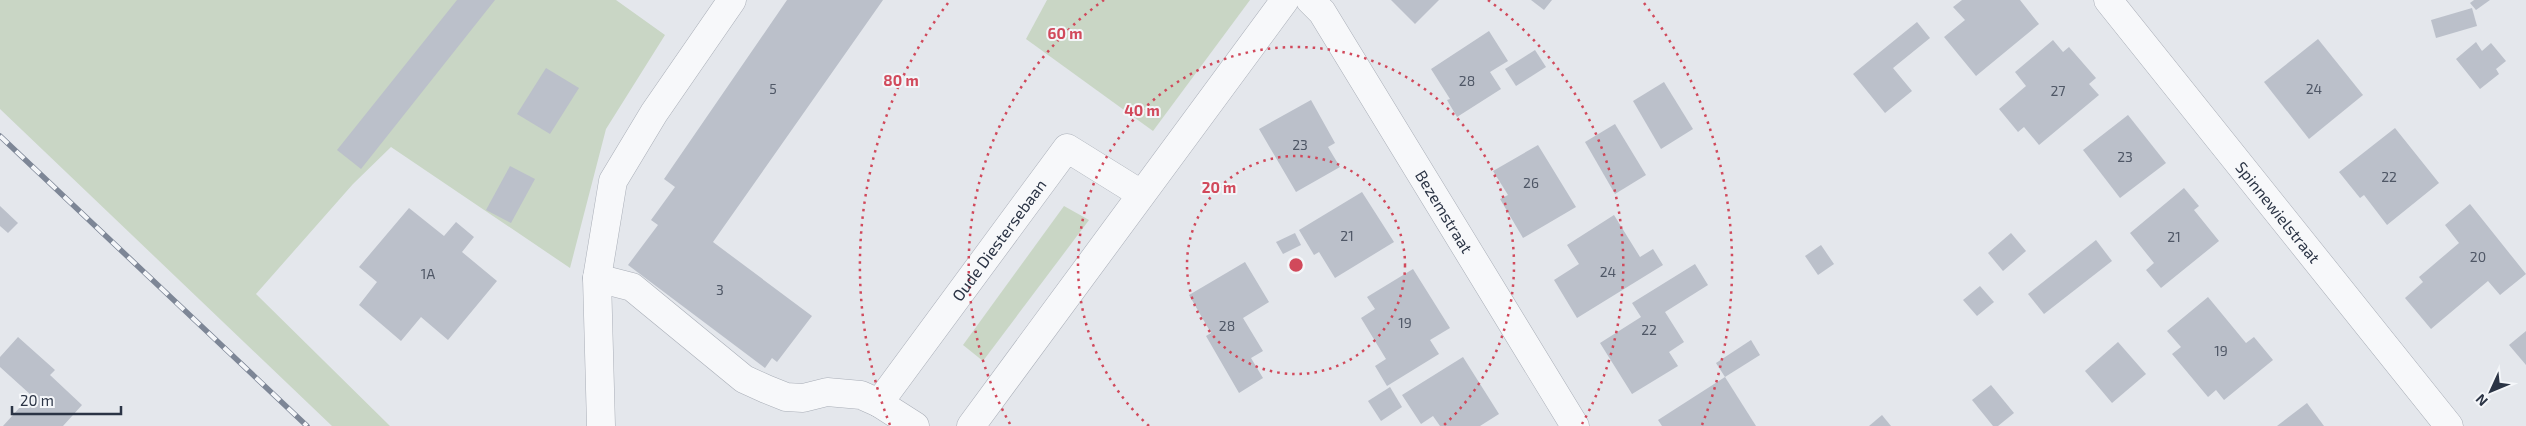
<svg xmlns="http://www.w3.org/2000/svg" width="2526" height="426" font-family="'Exo 2',sans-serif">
<rect width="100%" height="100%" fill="#e4e7ec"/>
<g fill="#c9d6c5">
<path d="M0,0H616L665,35L606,129L570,268L391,147L353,184L256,294L390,426H332L0,109Z"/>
<path d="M1047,0H1250L1153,131L1026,39Z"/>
<path d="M1064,206L1089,220L983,361L963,345Z"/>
</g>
<g fill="#bbc0ca">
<path d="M457,0H495L361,169L337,150Z"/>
<path d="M787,0H883L713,242L812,316L777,362L772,358L765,368L628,265L658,225L651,220L675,187L664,179Z"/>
<path d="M1391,0H1439L1415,24Z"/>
<path d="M1531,0H1552L1544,10Z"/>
<path d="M1962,0H2020L2039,24L1976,76L1944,37L1965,20L1953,7Z"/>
<path d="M2474,0H2490L2476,10L2470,3Z"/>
<path d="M2472,8L2477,26L2436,38L2431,20Z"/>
<path d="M1917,22L1930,38L1893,68L1912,91L1885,113L1853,74Z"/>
<path d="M1489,31L1508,61L1490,72L1501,89L1457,117L1447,100L1450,99L1431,69Z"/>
<path d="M2318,39L2363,95L2309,139L2264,82Z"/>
<path d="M2053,40L2063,52L2069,47L2096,78L2089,84L2099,95L2039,145L2024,127L2018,132L1999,109L2026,86L2015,72Z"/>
<path d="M2476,42L2482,51L2491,43L2506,61L2496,69L2499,74L2480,89L2456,59Z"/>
<path d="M1535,50L1546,67L1516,86L1505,69Z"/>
<path d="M546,68L579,88L550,134L517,114Z"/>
<path d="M1664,82L1693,129L1661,149L1633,101Z"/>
<path d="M1311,100L1335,143L1328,147L1340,167L1296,192L1259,129Z"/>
<path d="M2128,115L2166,163L2120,198L2083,150Z"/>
<path d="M1615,124L1646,175L1615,194L1585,142Z"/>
<path d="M2395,128L2439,183L2387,225L2364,195L2360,198L2339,172Z"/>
<path d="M1538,145L1576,207L1523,238L1500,199L1508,195L1493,171Z"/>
<path d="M510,166L535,179L511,223L486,210Z"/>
<path d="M2184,188L2199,206L2194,210L2219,241L2161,288L2146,270L2154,263L2130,233Z"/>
<path d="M1362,192L1394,242L1335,278L1319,252L1314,255L1299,230Z"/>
<path d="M2470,204L2526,274L2500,295L2488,281L2431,329L2405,298L2423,282L2419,277L2459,243L2445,225Z"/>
<path d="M0,206L18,223L8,233L0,226Z"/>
<path d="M409,208L444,236L456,222L474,237L462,252L497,281L448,340L421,317L401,341L359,305L377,282L359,267Z"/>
<path d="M1614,215L1640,257L1653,249L1663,265L1577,318L1554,280L1579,264L1567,245Z"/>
<path d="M1295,233L1301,245L1283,254L1276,242Z"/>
<path d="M2011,233L2026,251L2003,271L1988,253Z"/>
<path d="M2096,240L2112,261L2044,314L2028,294Z"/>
<path d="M1821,245L1834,264L1818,275L1805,256Z"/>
<path d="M1245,262L1269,302L1243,318L1263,351L1251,358L1263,378L1239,393L1206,336L1211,333L1189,295Z"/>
<path d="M1695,264L1708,285L1665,312L1684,342L1669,352L1678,366L1632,394L1600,343L1641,317L1632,303Z"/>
<path d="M1413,269L1450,328L1430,340L1439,354L1387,386L1375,366L1386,359L1361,318L1375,309L1367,297Z"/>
<path d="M1980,286L1994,302L1977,316L1963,300Z"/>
<path d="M2208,297L2246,343L2254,337L2273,360L2224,400L2216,390L2208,397L2172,354L2181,347L2167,331Z"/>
<path d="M2526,331V365L2509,345Z"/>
<path d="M18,337L55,370L50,375L82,405L63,426H3L31,395L0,367V357Z"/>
<path d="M1751,340L1760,355L1725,377L1716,363Z"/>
<path d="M2118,342L2146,374L2112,403L2085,371Z"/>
<path d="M1463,357L1499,414L1480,426H1440L1433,416L1421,424L1402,395Z"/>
<path d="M1725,377L1756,426H1662L1658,420Z"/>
<path d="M1991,385L2014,413L1998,426H1993L1972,400Z"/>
<path d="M1390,387L1402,407L1381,421L1368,401Z"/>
<path d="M2307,403L2324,426H2277Z"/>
<path d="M1882,415L1891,426H1869Z"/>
</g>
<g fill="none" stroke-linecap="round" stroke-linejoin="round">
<g stroke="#a9aeb7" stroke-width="29">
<g id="street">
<path id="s1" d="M1310,0L1322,12L1575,426"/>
<path id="s2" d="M2108,0L2449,426"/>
<path d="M597,278L632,287L744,379L766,389L786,397L803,398L827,392L861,395L879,403"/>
<path d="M601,426L597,278L613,181L654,113L732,0"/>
<path id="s3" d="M915,426L879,403L1067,148L1141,194"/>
<path d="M971,426L1285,0"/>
</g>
</g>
<use href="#street" stroke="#f7f8fa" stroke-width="28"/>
<g stroke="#7d8696" stroke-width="5.5">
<path id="rail" d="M0,136L307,426"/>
</g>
<use href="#rail" stroke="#f4f6f9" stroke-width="4" stroke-dasharray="11" stroke-linecap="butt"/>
</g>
<g fill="none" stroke="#d1495b" stroke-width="2.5" stroke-dasharray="2.5 5">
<circle cx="1296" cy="265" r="109"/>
<path d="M1149 426A218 218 0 1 1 1443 426"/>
<path d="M1010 424A327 327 0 0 1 1104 0M1488 0A327 327 0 0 1 1582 424"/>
<path d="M890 425A436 436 0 0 1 948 3M1644 3A436 436 0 0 1 1702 425"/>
</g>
<g text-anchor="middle" stroke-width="4" stroke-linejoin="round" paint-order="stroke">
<g font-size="14" fill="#4f5766">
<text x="1467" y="86">28</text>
<text x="773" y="94">5</text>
<text x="2314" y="94">24</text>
<text x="2058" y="96">27</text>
<text x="1300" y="150">23</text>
<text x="2125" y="162">23</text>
<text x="2389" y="182">22</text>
<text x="1531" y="188">26</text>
<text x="1347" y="241">21</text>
<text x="2174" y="242">21</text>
<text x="2478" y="262">20</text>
<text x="1608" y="277">24</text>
<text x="428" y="279">1A</text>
<text x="720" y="295">3</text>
<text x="1405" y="328">19</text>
<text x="1227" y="331">28</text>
<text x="1649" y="335">22</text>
<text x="2221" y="356">19</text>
</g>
<g font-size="16" fill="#2b3445" stroke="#f4f6f9">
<text dy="6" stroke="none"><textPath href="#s1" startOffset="251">Bezemstraat</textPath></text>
<text dy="6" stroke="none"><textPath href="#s2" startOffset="272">Spinnewielstraat</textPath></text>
<text dy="6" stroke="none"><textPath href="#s3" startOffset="245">Oude Diestersebaan</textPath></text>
</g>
</g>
<circle cx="1296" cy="265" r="8" fill="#d1495b" stroke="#f4f6f9" stroke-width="2.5"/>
<g font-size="15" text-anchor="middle" font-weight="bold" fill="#d1495b" stroke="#f4f6f9" stroke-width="4" stroke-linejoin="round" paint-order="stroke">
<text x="1065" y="39">60 m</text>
<text x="901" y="86">80 m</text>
<text x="1142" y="116">40 m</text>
<text x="1219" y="193">20 m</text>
</g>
<g transform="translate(2491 391) rotate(226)" stroke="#f4f6f9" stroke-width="4" paint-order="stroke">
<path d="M0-4L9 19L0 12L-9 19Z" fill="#2b3445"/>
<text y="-8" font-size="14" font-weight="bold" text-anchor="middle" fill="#2b3445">N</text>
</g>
<path d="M12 406v8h109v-8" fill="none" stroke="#2b3445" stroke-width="2.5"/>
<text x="20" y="406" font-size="15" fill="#2b3445" stroke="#f4f6f9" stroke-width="4" paint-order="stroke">20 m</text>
</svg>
